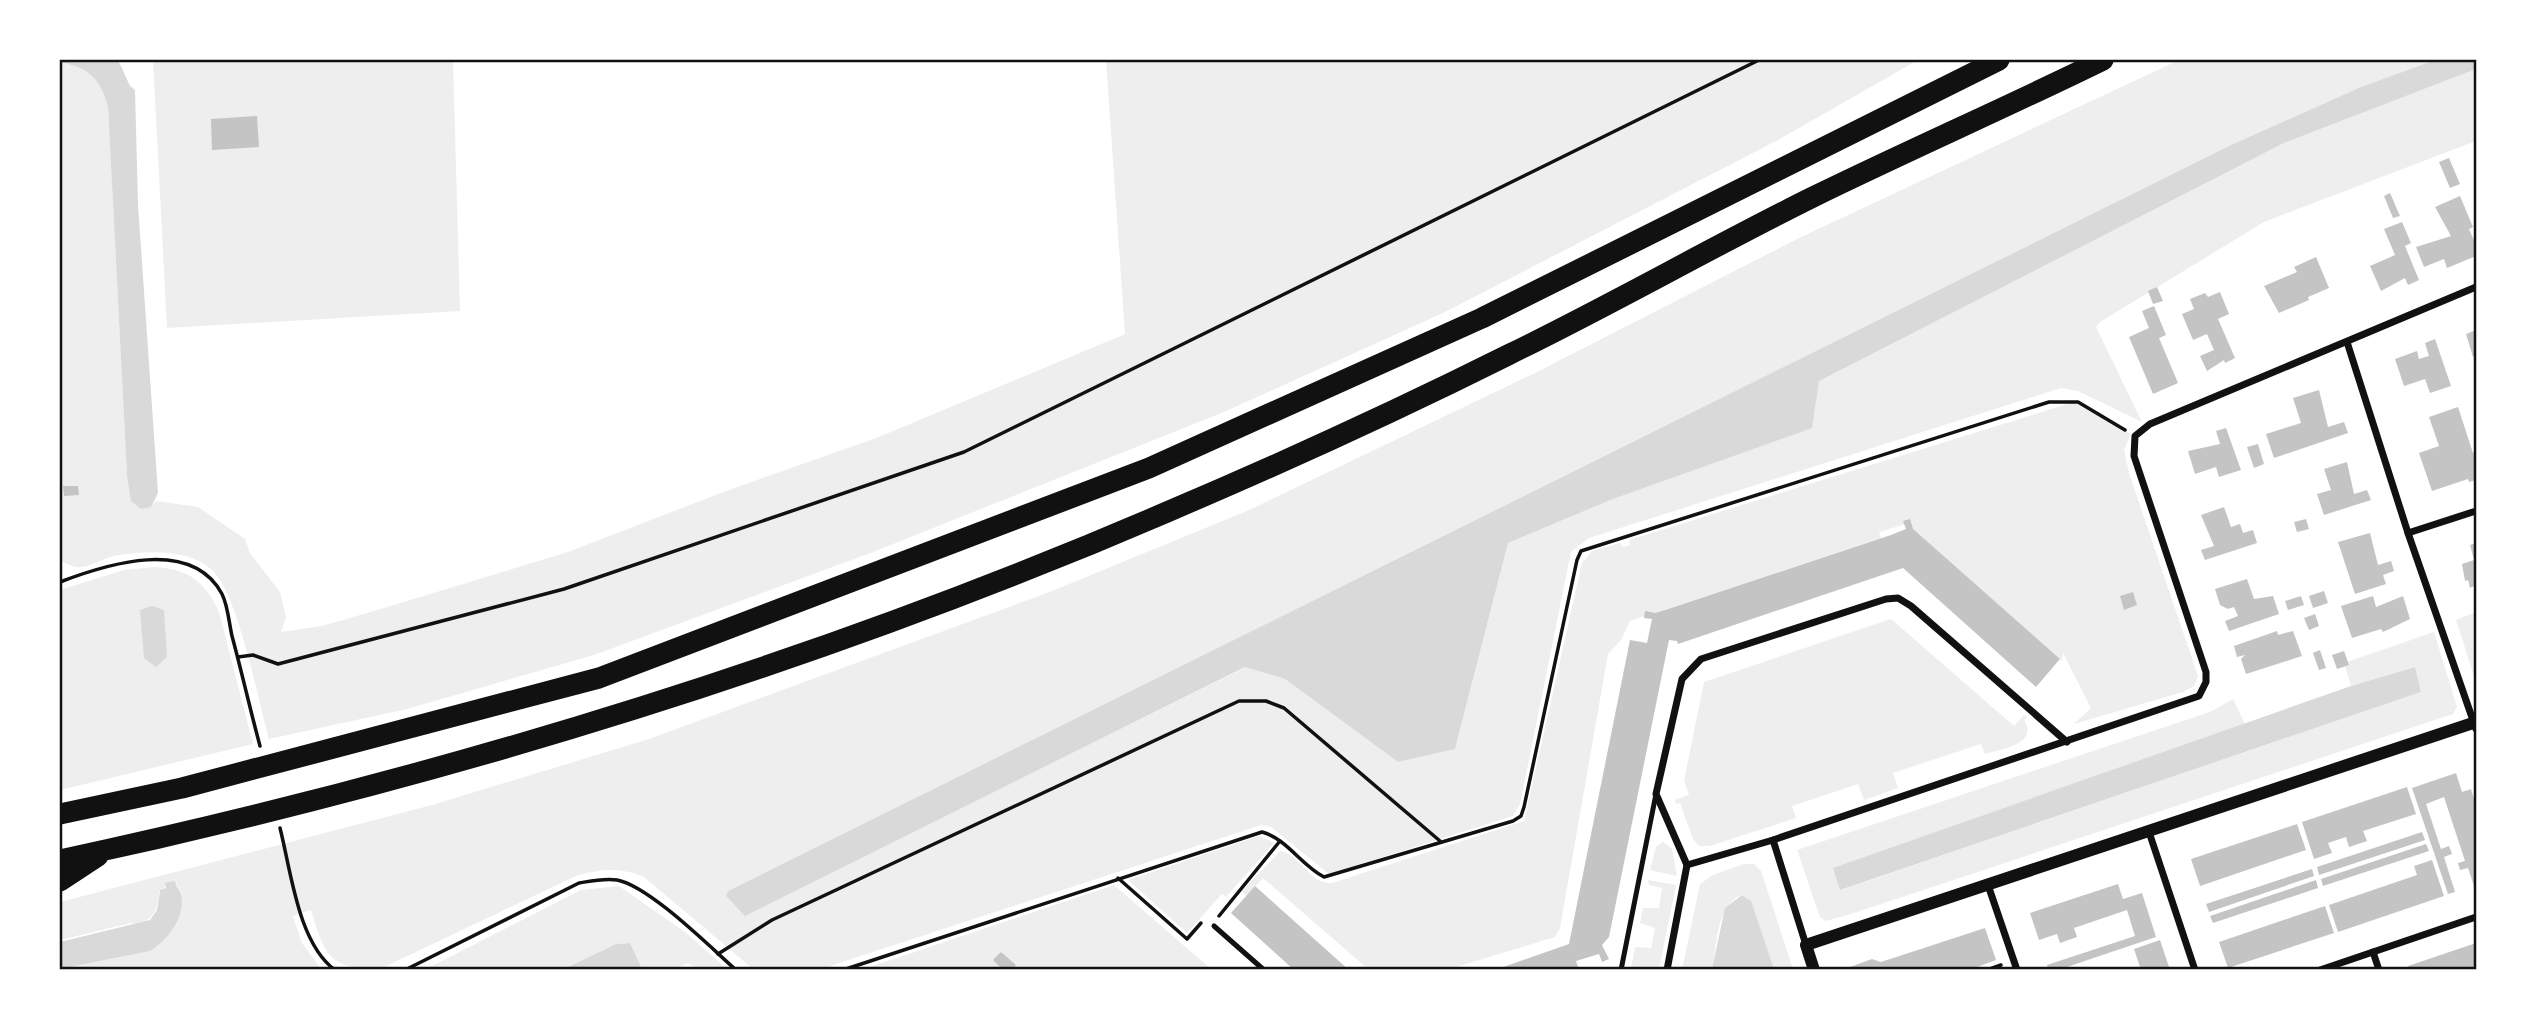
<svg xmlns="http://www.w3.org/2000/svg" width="2536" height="1029" font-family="Montserrat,sans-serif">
<rect width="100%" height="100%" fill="#fff"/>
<g fill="#eee">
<path d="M153,60H453L460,311L167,328Z"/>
<path d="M1106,60H1918L1778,140L1443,313L1224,412L873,552L594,655L407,709L269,739C258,701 238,592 211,569C187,548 148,551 119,555C93,559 85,577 60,560V62C89,68 100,78 108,107L127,475L151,507L156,501L198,507L245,539L250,553L280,592L286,617L281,632L322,626L374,611L568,552L726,491L879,437L1125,334Z"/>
<path d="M2179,60H2435L2361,87L2231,145L728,891L726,896L745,915L1246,667L1285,679L1398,762L1455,749L1508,543L1613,499L1811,428L1818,381L2284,143L2476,69V141L2264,222L2100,322L2096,327L2142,422L2078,391L2061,388L1589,538L1571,552L1520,804L1513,816L1329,874L1271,827L1261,825L821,969H753L644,877C620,867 603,869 578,875L380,969C328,969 325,955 311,910L293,916L302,943L321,969H61L149,951L160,944L172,930L181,906V892L174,881L159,891C157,909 156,917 138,925L131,923L60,940V902L432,805L649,739L1047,593L1247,511L1533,374L1799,238Z"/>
<path d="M2074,402L2131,434L2124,450L2129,473L2198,676L2194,686L2183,692L2074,724L2091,708L2063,653L2062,661L1906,524L1879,532L1881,538L1630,621L1621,640L1608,654L1560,928L1555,937L1450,969H1368L1263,878L1246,896L1242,891L1280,851C1300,854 1310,885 1332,883L1524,821L1582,563L1592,551L1620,543L1623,547L1630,545L1629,540Z"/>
<path d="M154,567C188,569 205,581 219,612L253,744L60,790V590L124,570Z"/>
<path d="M2476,612V682L2456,620Z"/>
<path d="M1891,619L2014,726L2024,715L2027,717L2024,720C2039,744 2002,749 1985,754L1981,744L1893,773L1898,788L1864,800L1858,784L1792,806L1796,818L1710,846H1699L1693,839L1680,803L1676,804L1675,800L1689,795L1684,781L1704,682Z"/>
<path d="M2434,632L2457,707L2453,714L1854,913L1826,921L1820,917L1797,850L2210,712L2233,699L2245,724L1834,868L1841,890L2421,692L2415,667L2351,686L2345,666L2347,662Z"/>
<path d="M1259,836L1274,843L1226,897L1222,894L1187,933L1128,880Z"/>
<path d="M1663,842L1672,849L1677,876L1650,870L1656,847Z"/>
<path d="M1744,864H1754L1761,871L1793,969H1774L1750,900L1742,895C1716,904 1717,946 1712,969L1682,970L1700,884L1713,875Z"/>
<path d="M1648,880L1676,885L1659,969H1631L1635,947L1651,948L1655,928L1640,923L1643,908H1659L1662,888L1649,885Z"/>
<path d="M1114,885L1211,969L861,970Z"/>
<path d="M619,886L685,932L727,969H700L687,963L675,969H642L630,943L616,944L564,969L424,970L581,890Z"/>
</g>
<g fill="#d9d9d9">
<path d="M60,60H118L130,86L135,90L138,205L158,493L151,507L141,509L131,501L127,475L108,107C100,78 89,68 60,62Z"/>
<path d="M2435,60H2476V69L2284,143L1819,381L1812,428L1613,499L1508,543L1455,749L1398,762L1285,679L1245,667L745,916L726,896L728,891L2231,145L2361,87Z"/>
<path d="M152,606L164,610L167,657L156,667L144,658L140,610Z"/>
<path d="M2415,667L2421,692L1840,890L1833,868L2351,686Z"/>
<path d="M175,881C176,889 180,888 181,895C186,917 167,941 150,951L60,969V942L150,920L157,910L160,890L166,888L165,883Z"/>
<path d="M1742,895L1751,901L1774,969H1712L1725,908Z"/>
<path d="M630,943L642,969H564L616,944Z"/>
</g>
<g fill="#c4c4c4">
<path d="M257,116L259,147L212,150L211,119Z"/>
<path d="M2449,158L2460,184L2450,188L2439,162Z"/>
<path d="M2390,193L2400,216L2393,218L2384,196Z"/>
<path d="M2460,196L2473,227L2469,229L2476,245V256L2447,268L2444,259L2424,267L2416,247L2451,236L2435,207Z"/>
<path d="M2402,222L2411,243L2405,246L2419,280L2408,285L2405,278L2381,291L2370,266L2395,255L2384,229Z"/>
<path d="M2316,257L2329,288L2308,297L2309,300L2279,313L2264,286L2297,272L2294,267Z"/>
<path d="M2157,287L2163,301L2153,304L2148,291Z"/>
<path d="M2220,292L2229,314L2218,319L2235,358L2225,363L2224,360L2207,371L2200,356L2214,350L2207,334L2193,340L2182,314L2194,309L2190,299L2205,293L2208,297Z"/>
<path d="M2154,306L2166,335L2159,338L2178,383L2153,394L2129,337L2149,328L2142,311Z"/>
<path d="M2476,330V356L2473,357L2466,334Z"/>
<path d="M2435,339L2451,386L2430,393L2425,379L2404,386L2395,359L2417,351L2419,359L2429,356L2425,343Z"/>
<path d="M2319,390L2328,427L2344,422L2348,433L2274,458L2266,434L2301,423L2293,398Z"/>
<path d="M2458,407L2473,453L2476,452V480L2469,482L2468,479L2432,491L2419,453L2439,446L2429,417Z"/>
<path d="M2226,428L2241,470L2219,477L2216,467L2195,474L2188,451L2220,444L2216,431Z"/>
<path d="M2258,444L2264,464L2254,468L2247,447Z"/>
<path d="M2347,462L2354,494L2367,490L2371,500L2324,515L2317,494L2331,490L2324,469Z"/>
<path d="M63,486H78L79,495L64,496Z"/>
<path d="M2224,507L2231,527L2240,524L2243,533L2253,530L2257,543L2205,560L2201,550L2214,546L2201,515Z"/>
<path d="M1910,519L1913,529L2060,659L2036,687L1903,568L1678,644L1677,641L1669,640L1609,937L1602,945L1609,959L1602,962L1599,954L1576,961L1579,970H1495L1569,944L1630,640L1647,643L1652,619L1644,618L1645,611L1655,613L1668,609L1891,535L1906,529L1903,521Z"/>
<path d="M2306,519L2309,529L2297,532L2294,522Z"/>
<path d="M2370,533L2378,565L2391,561L2394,571L2383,575L2386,584L2355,594L2338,542Z"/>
<path d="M2476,543V585L2470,588L2468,580L2465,581L2462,564L2474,560L2470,545Z"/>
<path d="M2247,579L2254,599L2273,596L2279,614L2229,631L2225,621L2238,616L2234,607L2228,609L2220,605L2215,589Z"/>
<path d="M2324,591L2328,603L2313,608L2309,596Z"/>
<path d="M2133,592L2137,605L2124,610L2120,596Z"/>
<path d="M2301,596L2304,605L2288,610L2285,601Z"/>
<path d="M2373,596L2376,607L2403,596L2410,619L2383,632L2381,629L2352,638L2341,606Z"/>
<path d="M2315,614L2319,626L2309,630L2304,618Z"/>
<path d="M2277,631L2278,635L2293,631L2302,656L2246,674L2241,659L2245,655L2237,657L2234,646Z"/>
<path d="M2320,650L2326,668L2319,670L2313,653Z"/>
<path d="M2344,651L2349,665L2337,669L2332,655Z"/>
<path d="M2456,773L2462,792L2471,789L2476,805V885L2474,886L2468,868L2460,870L2458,863L2465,861L2444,797L2426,804L2441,849L2449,846L2452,854L2444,857L2455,892L2448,894L2412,788Z"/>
<path d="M2407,787L2416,814L2363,831L2367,841L2349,847L2346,837L2328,843L2332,853L2314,859L2302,822Z"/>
<path d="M2297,824L2306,850L2200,886L2191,859Z"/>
<path d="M2422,832L2425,840L2319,875L2317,867Z"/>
<path d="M2426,844L2429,851L2323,886L2321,879Z"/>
<path d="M2432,860L2444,896L2338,932L2329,905L2417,875L2414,866Z"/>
<path d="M2312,869L2314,876L2209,912L2206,904Z"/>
<path d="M2316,880L2318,888L2213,923L2210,916Z"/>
<path d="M2118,884L2123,899L2142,893L2156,937L2058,970H2049L2047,965L2135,936L2127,910L2074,928L2077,937L2060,943L2057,934L2039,940L2030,913Z"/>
<path d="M1255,886L1349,970H1294L1231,913Z"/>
<path d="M2325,906L2334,933L2228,968L2219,942Z"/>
<path d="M1985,928L1996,960L1969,970H1842L1872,959L1881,962Z"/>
<path d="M2160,940L2170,970H2141L2134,949Z"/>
<path d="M2476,943V970H2409L2408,966Z"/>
<path d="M1001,952L1016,965L1012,970H1003L993,960Z"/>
</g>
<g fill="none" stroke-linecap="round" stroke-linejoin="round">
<g stroke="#111" stroke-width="3.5">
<path d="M60,582C107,564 191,537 222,594C228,606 229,623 232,636C242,673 250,709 260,746"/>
<path d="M238,657L253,655L278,664L564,589L964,452L1759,60"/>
<path d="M280,828C291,871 298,943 335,970"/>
<path d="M1118,878L1187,939L1201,923"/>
<path d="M1219,916L1280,841"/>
<path d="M718,954L772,920L1239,701H1266L1284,708L1440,841"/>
<path d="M405,970L579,883C591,881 604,878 617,880C649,886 709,946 736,970"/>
<path d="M843,970L1262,832C1287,839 1301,865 1324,877L1513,821L1521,816L1524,807L1577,560L1581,551L2049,402H2078L2125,430"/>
<path d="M1987,970L2001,965"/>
</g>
<g stroke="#111" stroke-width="5">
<path d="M1214,926L1264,970"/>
<path d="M1621,970L1656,794"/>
</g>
<g stroke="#111" stroke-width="7">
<path d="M2347,342L2408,533L2476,729"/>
<path d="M2408,533L2476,511"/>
<path d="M2149,832L2195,970"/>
<path d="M1773,840L1806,945"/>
<path d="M1687,865L1656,794L1682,679L1701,659L1886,599L1898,598L1911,606L2067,742"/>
<path d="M1988,885L2017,970"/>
<path d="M2373,952L2379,970"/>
<path d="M1667,970L1687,865L1773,840L2199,696L2206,682V672L2134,456L2135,436L2150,424L2476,287"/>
<path d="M2320,970L2476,917"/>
</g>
<path stroke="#111" stroke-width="12" d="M1814,970L1806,945L2476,722"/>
<g stroke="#111" stroke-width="21">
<path d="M60,814L182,788L599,678L1149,468L1482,318L1999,60"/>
<path d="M60,860C437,779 812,665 1167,512C1282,463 1396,411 1508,355C1611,305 1710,248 1813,197C1909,150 2007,107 2103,60"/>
<path d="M60,881L98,856"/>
</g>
</g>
<rect width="2536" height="1029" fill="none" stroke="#ffffff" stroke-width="122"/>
<rect x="61" y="61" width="2414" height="907" fill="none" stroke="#111" stroke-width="2.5"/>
</svg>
